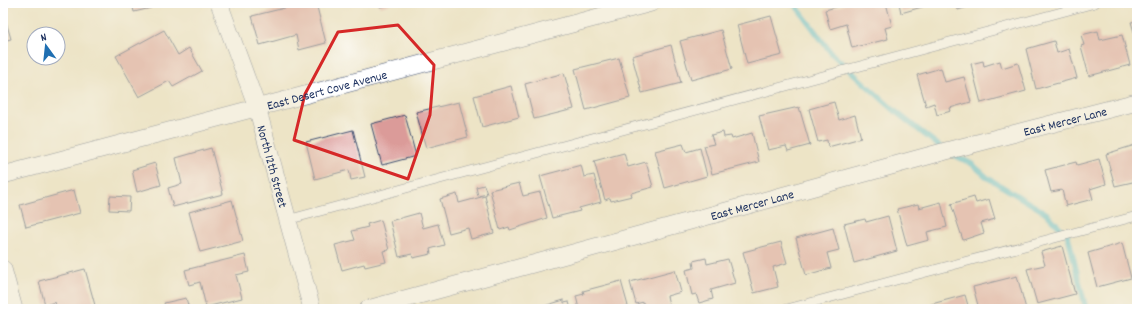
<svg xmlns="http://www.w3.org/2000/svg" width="1140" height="312" font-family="Dekko,sans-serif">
<rect width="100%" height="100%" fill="#fff"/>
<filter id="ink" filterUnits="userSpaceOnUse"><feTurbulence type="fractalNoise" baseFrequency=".025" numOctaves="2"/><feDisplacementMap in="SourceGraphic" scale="8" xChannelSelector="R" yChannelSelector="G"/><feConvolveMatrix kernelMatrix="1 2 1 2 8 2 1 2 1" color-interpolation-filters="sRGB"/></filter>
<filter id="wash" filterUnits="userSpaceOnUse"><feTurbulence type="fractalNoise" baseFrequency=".012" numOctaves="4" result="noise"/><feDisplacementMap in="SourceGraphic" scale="16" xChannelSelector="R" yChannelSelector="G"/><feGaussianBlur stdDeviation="0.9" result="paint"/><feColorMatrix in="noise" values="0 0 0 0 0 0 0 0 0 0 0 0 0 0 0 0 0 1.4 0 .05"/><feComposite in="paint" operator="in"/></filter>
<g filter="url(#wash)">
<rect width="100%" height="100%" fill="#ede4c6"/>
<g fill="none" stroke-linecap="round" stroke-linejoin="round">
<g stroke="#55bed2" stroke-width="5.5">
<path d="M794,3L832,54L896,112L943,149"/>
<path d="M952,154L972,164L988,178L1046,213L1068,236L1086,309"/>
</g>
</g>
<g id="blocks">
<g fill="#db9b99">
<path d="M132,3H150L151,8L134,12Z"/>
<path d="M305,3H316L326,43L299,50L296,35L260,45L252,16Z"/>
<path d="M379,3H394L380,7Z"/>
<path d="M850,3H886L892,26L885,28L888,39L852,48L846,24L830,29L825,10Z"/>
<path d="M899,3H936L901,13Z"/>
<path d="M956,3H981L958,10Z"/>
<path d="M3,11L11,39L3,41Z"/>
<path d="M771,16L782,55L747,64L737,25Z"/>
<path d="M1137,21V42L1131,22Z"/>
<path d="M164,30L178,55L189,48L202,71L173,87L169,81L139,97L116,56Z"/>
<path d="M721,30L732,69L691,80L680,41Z"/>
<path d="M1098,31L1100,40L1122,35L1130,65L1089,76L1081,46L1084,45L1081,35Z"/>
<path d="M1054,41L1057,53L1069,49L1077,78L1036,89L1026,49Z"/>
<path d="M671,45L681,83L642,93L632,56Z"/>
<path d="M619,58L630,98L586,110L575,69Z"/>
<path d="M983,61L984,66L1000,61L1002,68L1018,63L1026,91L981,103L971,64Z"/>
<path d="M941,68L945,82L964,77L971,102L950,108L951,111L937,115L934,103L926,106L917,75Z"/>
<path d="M564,73L574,109L534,119L525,84Z"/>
<path d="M511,86L519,117L482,127L474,96Z"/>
<path d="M459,102L468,137L426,148L416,112Z"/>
<path d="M834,102L839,120L855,115L861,138L828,147L827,140L818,142L809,109Z"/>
<path d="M799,107L810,145L788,151L786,146L768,150L759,116Z"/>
<path d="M405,115L416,156L382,165L371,124Z"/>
<path d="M353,130L365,177L351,180L349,170L315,179L306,142Z"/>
<path d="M723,132L724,137L731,136L732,139L752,133L759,162L712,174L704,146L714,144L711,135Z"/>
<path d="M683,144L686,152L700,148L707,176L665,188L655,151Z"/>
<path d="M1135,145L1137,146V181L1115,186L1106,154Z"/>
<path d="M211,148L223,194L173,207L168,188L182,184L176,158Z"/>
<path d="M624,153L628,167L646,162L653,187L631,193L632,196L611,201L610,198L605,200L594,161Z"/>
<path d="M1099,159L1106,184L1090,189L1093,199L1066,206L1062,190L1051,192L1045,170L1076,162L1077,165Z"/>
<path d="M155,163L161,185L137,192L132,170Z"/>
<path d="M581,165L584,177L594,175L601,202L579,208L580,211L552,218L540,176Z"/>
<path d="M519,183L523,196L540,192L547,218L510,230L509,227L500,230L490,190Z"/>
<path d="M484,185L487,194L478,196L476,187Z"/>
<path d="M74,190L80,213L26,227L20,205Z"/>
<path d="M457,194L459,203L485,196L494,233L471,239L468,228L449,233L440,199Z"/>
<path d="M110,196L130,197L129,211L109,210Z"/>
<path d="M974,197L976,203L989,199L995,219L981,223L984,233L963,240L951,204Z"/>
<path d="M232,200L243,241L200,252L189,212Z"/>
<path d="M941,202L947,227L927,232L929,240L907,246L897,209L918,204L919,208Z"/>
<path d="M419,213L423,228L438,224L444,245L430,249L431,254L413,258L412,254L399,257L390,221Z"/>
<path d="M888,216L897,251L854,263L844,224L865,219L866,222Z"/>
<path d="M381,220L389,250L383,251L386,262L365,267L364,264L342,270L335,245L355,240L352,231L368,227L367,224Z"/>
<path d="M833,228L839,250L827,253L831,268L806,275L796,238Z"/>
<path d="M781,242L787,263L773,267L778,287L754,293L743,252Z"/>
<path d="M1122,243L1131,278L1097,287L1088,253Z"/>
<path d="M1062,246L1075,294L1037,304L1027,269L1045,265L1041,252Z"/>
<path d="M245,255L249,272L236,275L242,298L206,307L200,282L189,285L185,270Z"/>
<path d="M706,258L707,264L728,259L735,283L711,290L713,299L699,303L696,294L692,295L686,270L694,268L693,261Z"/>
<path d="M85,269L96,309H57L55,302L45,305L39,281Z"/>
<path d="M675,270L681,292L667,296L670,309H644L643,302L636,304L630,282Z"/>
<path d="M1017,276L1026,309H979L973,287Z"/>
<path d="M621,281L628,306L624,307L625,309H579L576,296L584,294L583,291Z"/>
<path d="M965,295L969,309H929L928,305Z"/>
<path d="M186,298L189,309H166L164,303Z"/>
<path d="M564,300V303L569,302L571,309H534Z"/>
</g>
</g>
</g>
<g filter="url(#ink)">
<use href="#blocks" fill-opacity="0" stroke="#3a4a6e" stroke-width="1"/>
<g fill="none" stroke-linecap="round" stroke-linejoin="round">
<g stroke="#3a4a6e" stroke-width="10">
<g id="lane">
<path d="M287,220L1095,3"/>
<path d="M787,309L1137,216"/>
</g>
</g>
<g stroke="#3a4a6e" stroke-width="18">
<g id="street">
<path id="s1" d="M219,3L257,107L312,309"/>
<path id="s2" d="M3,175L651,3"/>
<path d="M3,269L14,309"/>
<path id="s3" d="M368,309L946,151L1137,102"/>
</g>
</g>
<use href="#lane" stroke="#fff" stroke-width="9"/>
<use href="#street" stroke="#fff" stroke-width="17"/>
</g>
</g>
<path d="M0 0H1140V312H0ZM398,25L434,65L430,115L408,179L294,140L305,94L338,32Z" fill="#ede4c6" fill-opacity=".55" fill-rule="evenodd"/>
<path fill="none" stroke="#d62828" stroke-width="3" stroke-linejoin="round" d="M398,25L434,65L430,115L408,179L294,140L305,94L338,32Z"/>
<g text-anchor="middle" stroke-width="4" stroke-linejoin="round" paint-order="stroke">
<g font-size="13" fill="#1b2f5e" stroke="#fff">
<text dy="5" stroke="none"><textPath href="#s2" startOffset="335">East Desert Cove Avenue</textPath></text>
<text dy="5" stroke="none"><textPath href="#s3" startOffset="722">East Mercer Lane</textPath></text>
<text dy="5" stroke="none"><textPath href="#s1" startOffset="172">North 12th Street</textPath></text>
<text dy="5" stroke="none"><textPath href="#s3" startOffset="398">East Mercer Lane</textPath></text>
</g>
</g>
<rect width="1140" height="312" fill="none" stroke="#fff" stroke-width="16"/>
<g transform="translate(46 46) rotate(345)"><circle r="19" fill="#ffffff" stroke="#a4acbf"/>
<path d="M0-3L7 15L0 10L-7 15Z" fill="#1f6fb2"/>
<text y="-6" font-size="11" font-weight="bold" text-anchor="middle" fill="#1b2f5e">N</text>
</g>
</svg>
